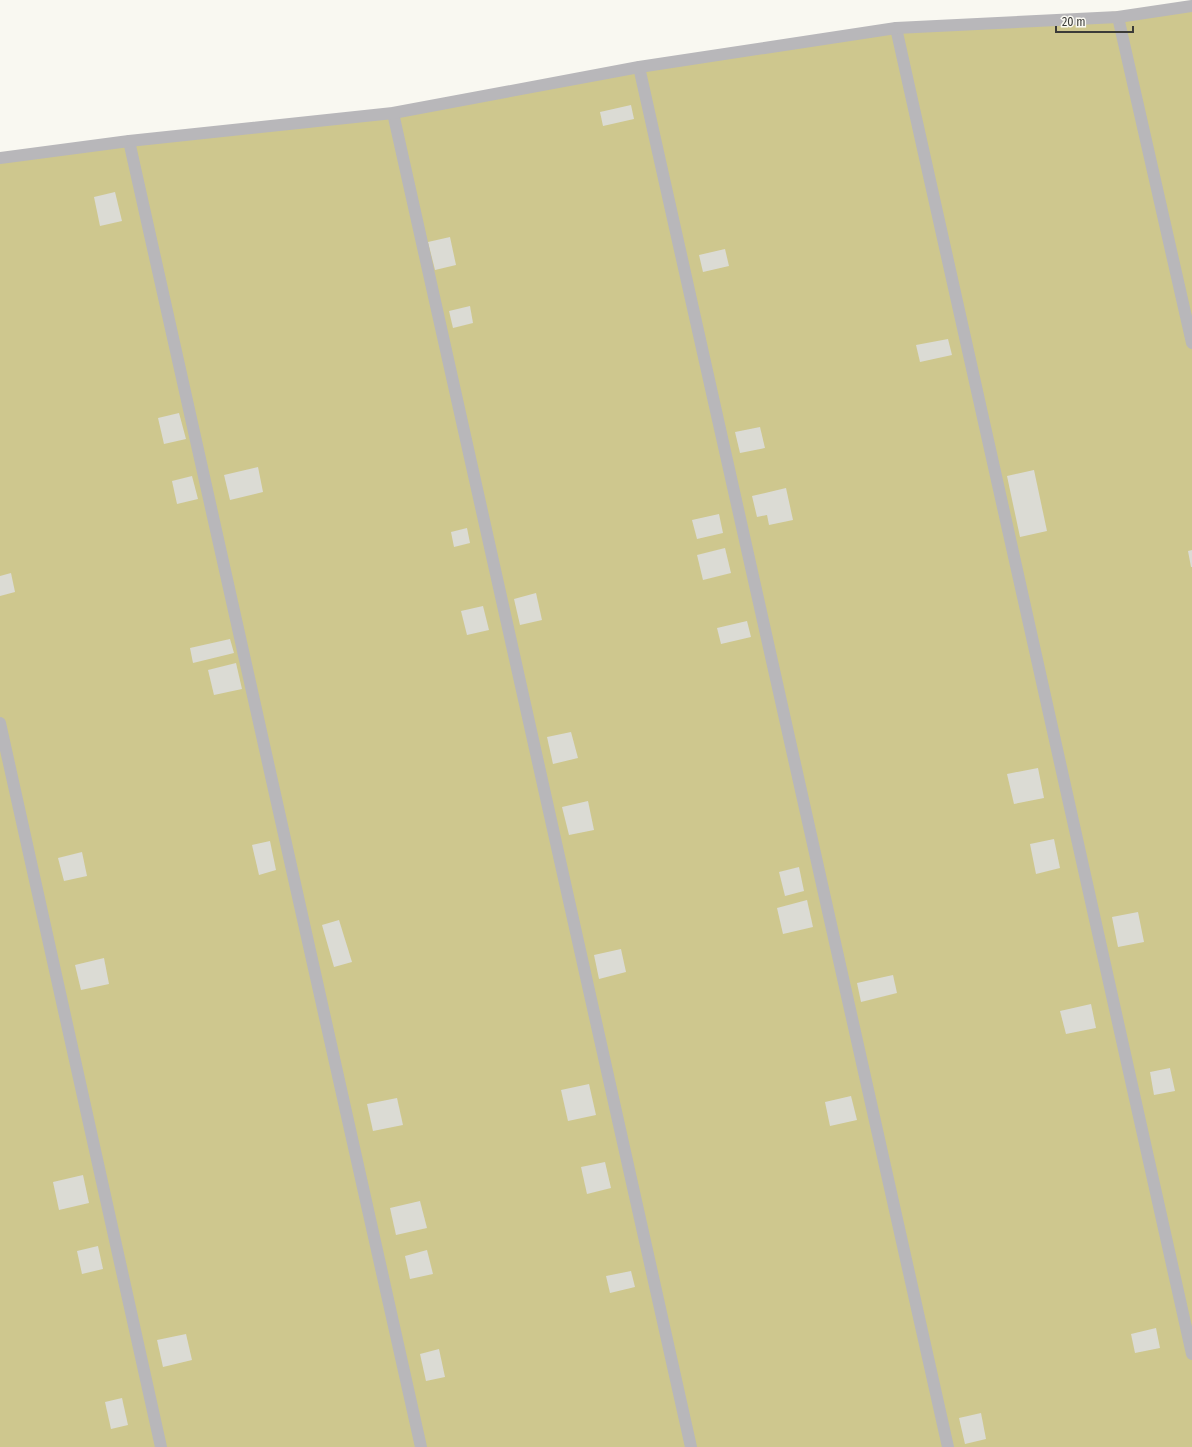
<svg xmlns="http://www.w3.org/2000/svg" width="1192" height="1447" font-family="'Fira Sans Condensed',sans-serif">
<rect width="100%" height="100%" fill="#f9f8f1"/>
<path fill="#cec78e" d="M1192,6V1447H0V158L393,113L896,28Z"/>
<g fill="#dbdbd4">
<path d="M631,105L634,119L603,126L600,112Z"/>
<path d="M115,192L122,221L100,226L94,197Z"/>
<path d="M450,237L456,265L435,270L428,242Z"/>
<path d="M725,249L729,266L703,272L699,255Z"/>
<path d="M470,306L473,323L453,328L449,311Z"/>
<path d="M948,339L952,355L920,362L916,345Z"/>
<path d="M179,413L186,439L164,444L158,418Z"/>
<path d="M760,427L765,448L740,453L735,432Z"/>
<path d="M258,467L263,492L230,500L224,475Z"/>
<path d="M1034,470L1047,531L1020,537L1007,476Z"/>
<path d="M192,476L198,499L177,504L172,481Z"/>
<path d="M786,488L793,520L769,525L767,515L757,517L752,496Z"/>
<path d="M719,514L723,533L697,539L692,520Z"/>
<path d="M467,528L470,543L454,547L451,532Z"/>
<path d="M725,548L731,573L703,580L697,555Z"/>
<path d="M1192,550V567H1191L1188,551Z"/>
<path d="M11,573L15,592L0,596V576Z"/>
<path d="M536,593L542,620L520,625L514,599Z"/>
<path d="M483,606L489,630L467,635L461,611Z"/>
<path d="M747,621L751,637L721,644L717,628Z"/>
<path d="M230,639L234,653L193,663L190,648Z"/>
<path d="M236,663L242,689L214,695L208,670Z"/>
<path d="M571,732L578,758L553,764L547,737Z"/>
<path d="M1038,768L1044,798L1014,804L1007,774Z"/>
<path d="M588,801L594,830L569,835L562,807Z"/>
<path d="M1054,839L1060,868L1036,874L1030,844Z"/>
<path d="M270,841L276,870L259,875L252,845Z"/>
<path d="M82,852L87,876L64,881L58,858Z"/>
<path d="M799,867L804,891L785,896L779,872Z"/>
<path d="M807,900L813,927L783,934L777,908Z"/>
<path d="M1138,912L1144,942L1118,947L1112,917Z"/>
<path d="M339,920L352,962L334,967L322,925Z"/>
<path d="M621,949L626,972L599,979L594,955Z"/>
<path d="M104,958L109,984L81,990L75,965Z"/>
<path d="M893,975L897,993L861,1002L857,983Z"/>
<path d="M1091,1004L1096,1028L1066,1034L1060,1011Z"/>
<path d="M1170,1068L1175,1091L1154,1095L1150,1072Z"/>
<path d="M589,1084L596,1115L568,1121L561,1090Z"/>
<path d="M851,1096L857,1120L830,1126L825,1102Z"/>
<path d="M397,1098L403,1125L373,1131L367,1104Z"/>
<path d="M605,1162L611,1188L587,1194L581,1167Z"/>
<path d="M83,1175L89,1203L59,1210L53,1182Z"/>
<path d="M420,1201L427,1228L396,1235L390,1208Z"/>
<path d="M98,1246L103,1269L82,1274L77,1251Z"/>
<path d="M427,1250L433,1274L410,1279L405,1256Z"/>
<path d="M631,1271L635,1287L610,1293L606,1276Z"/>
<path d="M1156,1328L1160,1348L1135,1353L1131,1334Z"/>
<path d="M186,1334L192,1360L163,1367L157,1340Z"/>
<path d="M439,1349L445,1377L426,1381L420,1354Z"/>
<path d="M122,1398L128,1425L111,1429L105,1402Z"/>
<path d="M981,1413L986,1439L965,1444L959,1418Z"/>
</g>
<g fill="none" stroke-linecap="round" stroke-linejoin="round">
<g stroke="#b8b7ba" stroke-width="12">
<path d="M1118,17L1192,343"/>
<path d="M896,28L1192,1354"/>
<path d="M639,67L948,1447"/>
<path d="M393,113L691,1447"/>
<path d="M129,141L421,1447"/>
<path d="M0,158L129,141L393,113L639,67L896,28L1118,17L1192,6"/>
<path d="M0,723L161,1447"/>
</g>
</g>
<path d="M1056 26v6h77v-6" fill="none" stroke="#3b3b38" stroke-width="2"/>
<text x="1062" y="26" font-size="12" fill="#3b3b38" stroke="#f9f8f1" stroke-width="3" paint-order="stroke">20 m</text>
</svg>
